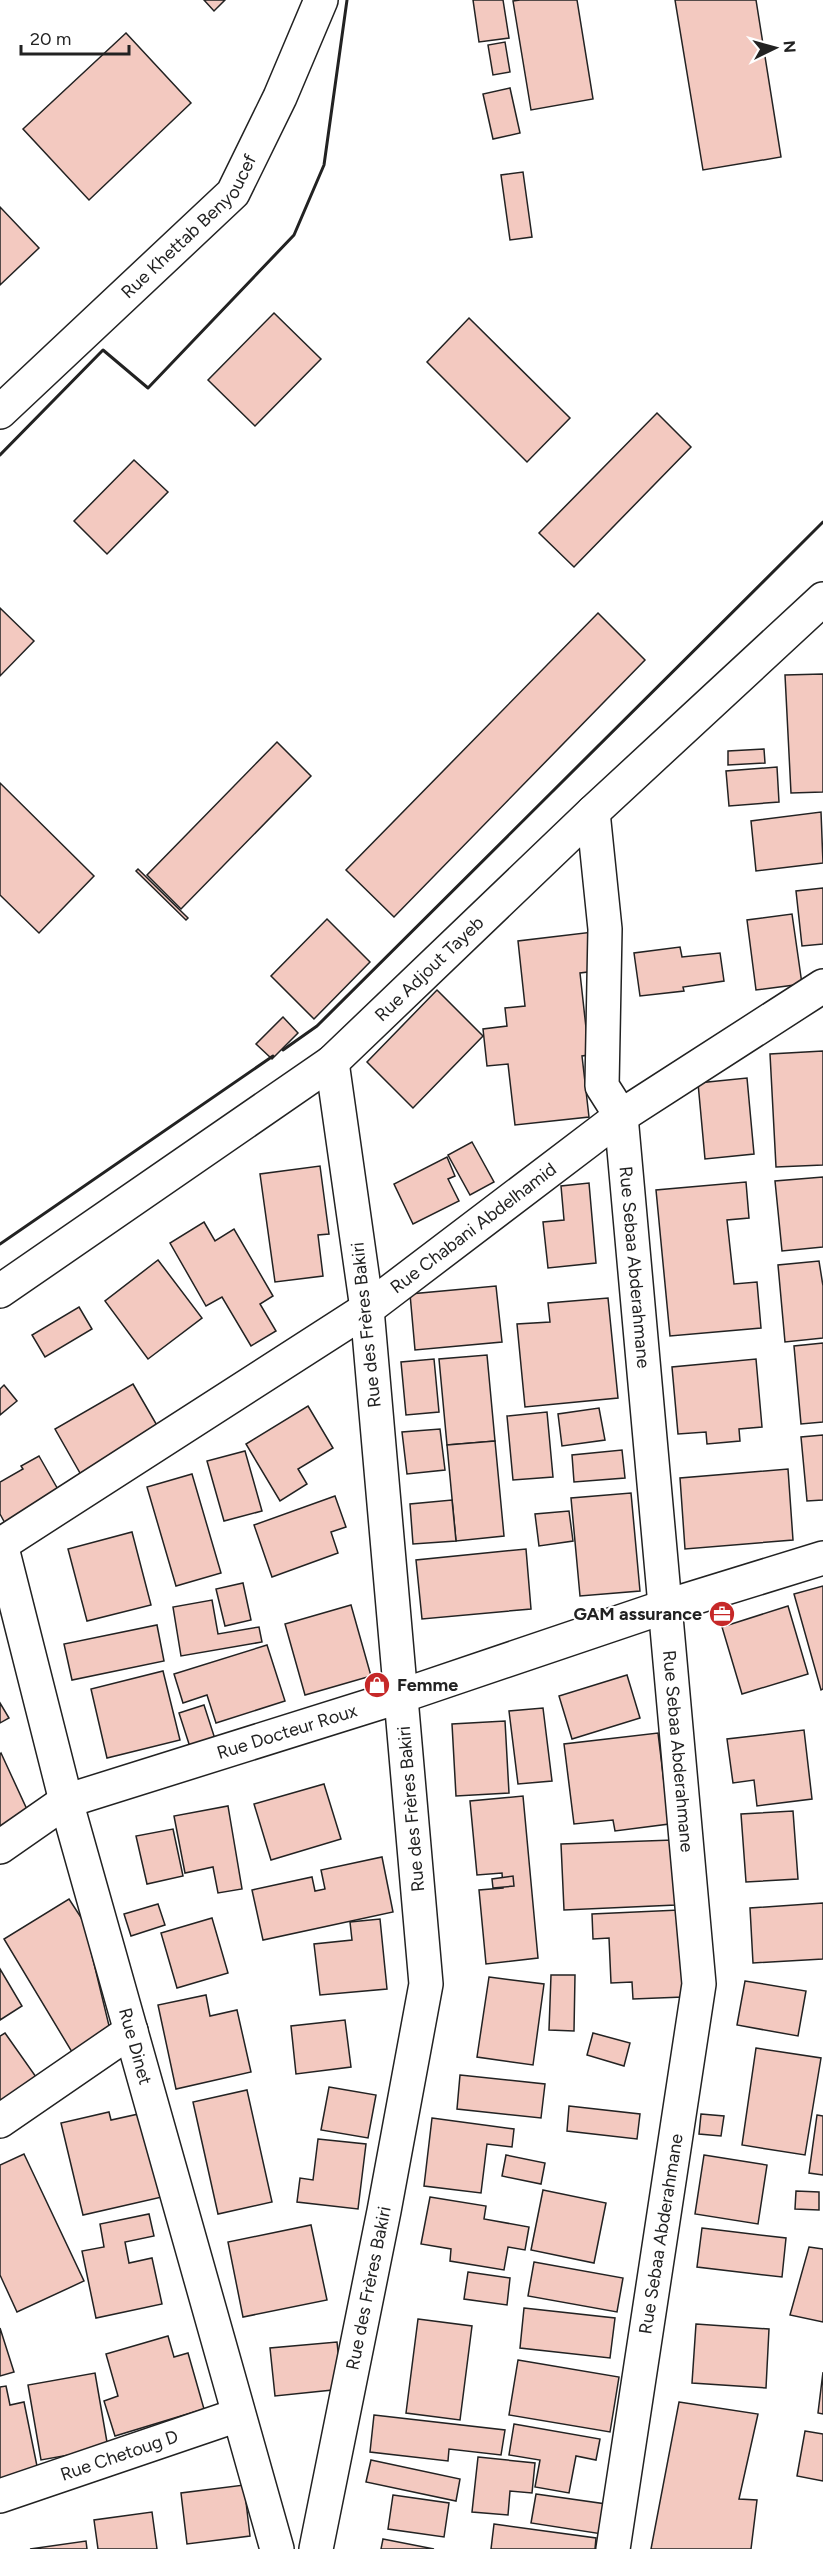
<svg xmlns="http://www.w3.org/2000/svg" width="823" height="2549" font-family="Figtree,sans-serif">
<rect width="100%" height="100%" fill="#fff"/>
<g fill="#f3c9c0" stroke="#222" stroke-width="1.5">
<path d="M204,0H225L214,11Z"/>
<path d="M473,0H503L509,38L479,42Z"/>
<path d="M520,0H577L593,99L531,110L513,1Z"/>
<path d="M675,0H756L781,157L703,170Z"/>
<path d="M126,33L191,103L89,200L23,129Z"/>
<path d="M505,42L510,72L493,75L488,45Z"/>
<path d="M510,88L520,133L493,139L483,94Z"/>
<path d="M523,172L532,237L510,240L501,175Z"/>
<path d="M0,207L39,248L0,285Z"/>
<path d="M274,313L321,359L255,426L208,380Z"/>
<path d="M469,318L570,418L527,462L427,362Z"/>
<path d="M657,413L691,447L574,567L539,533Z"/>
<path d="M134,460L168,492L107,554L74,521Z"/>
<path d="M0,608L34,641L0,676Z"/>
<path d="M598,613L645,660L394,917L346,870Z"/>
<path d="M823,674V792L791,793L785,675Z"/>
<path d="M277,742L311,776L181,909L147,875Z"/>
<path d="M764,749L765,763L728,765V751Z"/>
<path d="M777,767L779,802L729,806L726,771Z"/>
<path d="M0,783L94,876L39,933L0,895Z"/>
<path d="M821,812L823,863L756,871L751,821Z"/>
<path d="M138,869L188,918L186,920L136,871Z"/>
<path d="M823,888V944L802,946L796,891Z"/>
<path d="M792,914L802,984L756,990L747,920Z"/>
<path d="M327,919L370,962L314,1019L271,976Z"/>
<path d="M593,932L596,971L580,973L589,1055L582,1056L589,1117L515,1125L508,1064L487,1066L483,1029L507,1026L505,1008L525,1006L518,941Z"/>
<path d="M680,947L682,957L720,953L724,981L683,987L684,991L640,996L634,953Z"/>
<path d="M437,990L483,1036L413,1108L367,1062Z"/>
<path d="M283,1017L298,1033L272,1059L256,1044Z"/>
<path d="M823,1051V1165L776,1167L770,1054Z"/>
<path d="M747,1078L754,1154L705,1159L698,1083Z"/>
<path d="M472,1142L494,1182L470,1195L448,1155Z"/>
<path d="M447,1157L455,1176L448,1179L459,1201L413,1224L394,1184Z"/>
<path d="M320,1166L329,1234L318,1235L323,1276L275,1282L260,1174Z"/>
<path d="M823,1177V1247L782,1251L775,1181Z"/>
<path d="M746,1182L749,1218L727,1220L734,1284L757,1282L761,1328L670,1336L656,1190Z"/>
<path d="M589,1183L596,1263L548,1268L543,1222L564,1220L561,1186Z"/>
<path d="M204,1222L215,1241L234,1229L273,1296L260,1304L276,1331L251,1346L222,1297L206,1306L170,1243Z"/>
<path d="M158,1260L202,1318L148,1359L105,1301Z"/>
<path d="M819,1261L823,1286V1338L785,1342L778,1265Z"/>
<path d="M496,1286L502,1342L415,1350L410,1294Z"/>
<path d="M608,1298L618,1398L525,1407L517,1324L550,1322L548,1303Z"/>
<path d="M79,1307L92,1329L45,1357L32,1335Z"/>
<path d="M823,1343V1422L801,1424L794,1346Z"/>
<path d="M487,1355L495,1441L447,1445L439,1359Z"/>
<path d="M434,1359L439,1412L406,1415L401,1362Z"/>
<path d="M756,1359L762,1427L739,1429L740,1441L707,1444L706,1432L678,1434L672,1367Z"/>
<path d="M133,1384L162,1434L84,1480L55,1429Z"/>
<path d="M4,1385L17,1401L0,1415V1389Z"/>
<path d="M308,1406L333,1448L298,1469L307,1484L280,1501L246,1444Z"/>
<path d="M599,1408L605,1440L562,1446L558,1414Z"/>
<path d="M547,1412L553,1477L513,1480L507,1416Z"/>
<path d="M440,1429L445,1470L407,1474L402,1432Z"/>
<path d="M823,1435V1500L807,1501L801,1437Z"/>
<path d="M495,1441L504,1536L456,1541L447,1445Z"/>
<path d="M622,1450L625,1478L574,1482L572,1455Z"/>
<path d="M245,1451L262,1511L224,1521L207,1461Z"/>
<path d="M39,1456L60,1493L6,1525L0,1514V1482L23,1469L21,1466Z"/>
<path d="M788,1469L793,1540L685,1549L680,1478Z"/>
<path d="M192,1474L221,1573L176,1586L147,1487Z"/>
<path d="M631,1493L640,1591L580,1596L571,1498Z"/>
<path d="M335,1496L346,1527L331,1532L338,1553L272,1577L254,1525Z"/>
<path d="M452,1500L456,1541L413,1544L410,1504Z"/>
<path d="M569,1511L573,1541L539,1546L535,1514Z"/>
<path d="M132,1532L151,1605L87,1621L68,1549Z"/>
<path d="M526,1549L531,1609L422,1619L416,1560Z"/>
<path d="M243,1583L251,1620L225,1626L216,1589Z"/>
<path d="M823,1586V1689L821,1690L794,1594Z"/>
<path d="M212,1600L218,1634L259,1627L262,1642L181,1656L173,1607Z"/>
<path d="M351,1605L371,1676L305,1695L285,1624Z"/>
<path d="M788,1606L808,1674L742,1694L722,1627Z"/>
<path d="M157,1625L164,1661L72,1680L64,1644Z"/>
<path d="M267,1645L285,1701L216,1723L207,1695L183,1703L174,1674Z"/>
<path d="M163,1671L180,1740L107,1758L91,1689Z"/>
<path d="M627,1675L640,1718L572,1739L559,1696Z"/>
<path d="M0,1703L9,1718L0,1723Z"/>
<path d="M204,1705L215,1739L190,1747L179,1713Z"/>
<path d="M543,1708L552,1781L518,1784L509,1711Z"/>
<path d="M505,1721L509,1793L456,1796L452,1724Z"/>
<path d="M804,1730L812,1799L757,1806L754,1780L733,1783L727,1739Z"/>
<path d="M658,1733L669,1824L615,1831L613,1820L574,1824L564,1744Z"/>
<path d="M1,1753L30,1816L0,1830V1754Z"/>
<path d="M324,1784L341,1839L271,1860L254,1804Z"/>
<path d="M523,1796L538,1958L486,1964L479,1890L503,1888L502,1873L477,1875L470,1801Z"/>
<path d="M228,1806L242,1889L218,1893L213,1867L185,1873L174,1816Z"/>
<path d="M793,1811L798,1879L746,1882L741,1814Z"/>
<path d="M173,1829L183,1876L147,1884L136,1836Z"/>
<path d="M673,1840L676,1905L564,1910L561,1844Z"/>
<path d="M382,1857L393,1912L263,1940L252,1890L312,1877L315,1891L325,1889L321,1870Z"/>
<path d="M513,1876L514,1886L493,1888L492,1879Z"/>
<path d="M69,1899L84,1922L111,2034L75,2057L4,1939Z"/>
<path d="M823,1903V1959L753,1963L750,1908Z"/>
<path d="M158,1904L165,1925L131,1936L124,1914Z"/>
<path d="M679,1910L683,1997L633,1999L632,1982L611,1983L609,1938L593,1939L592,1914Z"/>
<path d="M212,1918L228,1973L177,1988L161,1933Z"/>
<path d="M380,1919L387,1989L320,1995L314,1944L352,1940L350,1922Z"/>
<path d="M0,1969L22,2006L0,2020Z"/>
<path d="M551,1975H575L574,2031L549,2030Z"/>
<path d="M489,1977L544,1984L533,2065L477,2057Z"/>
<path d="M745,1981L806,1991L798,2036L737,2025Z"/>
<path d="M206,1995L210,2016L237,2010L251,2072L176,2089L158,2005Z"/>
<path d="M345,2020L351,2067L296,2074L291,2026Z"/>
<path d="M5,2033L41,2084L6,2108L0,2100V2036Z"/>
<path d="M593,2033L630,2043L624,2066L587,2055Z"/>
<path d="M756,2048L821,2058L805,2155L742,2145Z"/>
<path d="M460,2075L545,2084L541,2118L457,2109Z"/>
<path d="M329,2087L376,2095L368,2138L321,2130Z"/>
<path d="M247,2090L272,2202L218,2214L193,2102Z"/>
<path d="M569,2106L640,2114L637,2139L567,2131Z"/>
<path d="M109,2112L111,2120L143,2113L162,2197L83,2215L61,2123Z"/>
<path d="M701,2114L724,2116L721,2136L699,2134Z"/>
<path d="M817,2115L823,2116V2175L809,2173Z"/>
<path d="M432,2118L514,2129L512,2147L487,2144L481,2193L424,2186Z"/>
<path d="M318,2139L366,2144L358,2209L297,2202L300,2178L313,2180Z"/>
<path d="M24,2154L84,2281L17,2312L0,2275V2165Z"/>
<path d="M506,2155L545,2163L541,2184L502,2176Z"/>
<path d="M704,2155L767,2165L758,2224L695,2214Z"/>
<path d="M543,2190L606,2203L594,2263L531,2250Z"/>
<path d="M796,2191L819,2192V2210L795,2209Z"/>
<path d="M430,2197L486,2206L484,2219L529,2227L525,2250L508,2247L504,2270L450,2261L451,2249L421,2244Z"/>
<path d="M149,2214L154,2236L125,2242L129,2263L152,2258L162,2304L96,2318L82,2251L104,2247L100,2224Z"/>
<path d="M311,2225L327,2300L243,2317L228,2242Z"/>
<path d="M702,2228L786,2238L782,2277L697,2267Z"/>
<path d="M809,2247L823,2249V2322L790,2315Z"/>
<path d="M534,2262L623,2278L617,2312L528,2296Z"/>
<path d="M468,2272L510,2278L507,2305L464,2299Z"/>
<path d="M524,2308L615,2318L610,2358L520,2348Z"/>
<path d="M418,2319L472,2326L460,2420L406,2413Z"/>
<path d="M696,2324L769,2329L766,2388L692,2383Z"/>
<path d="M0,2328L14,2372L0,2376Z"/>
<path d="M168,2336L174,2357L188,2353L204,2409L115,2436L104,2401L118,2396L106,2354Z"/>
<path d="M337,2342L342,2389L275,2396L270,2348Z"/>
<path d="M518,2360L619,2377L610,2432L509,2415Z"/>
<path d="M823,2372V2414L818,2413Z"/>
<path d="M95,2373L108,2448L41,2460L28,2385Z"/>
<path d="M6,2386L10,2405L24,2402L38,2471L0,2479V2387Z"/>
<path d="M679,2402L758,2414L739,2499L757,2500L751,2549H651Z"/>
<path d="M374,2415L505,2430L501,2455L449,2449L448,2461L370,2452Z"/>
<path d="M514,2424L600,2439L596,2460L576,2456L569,2493L535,2487L540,2460L509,2455Z"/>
<path d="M805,2431L823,2434V2481L797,2476Z"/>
<path d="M478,2457L535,2463L532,2493L510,2491L508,2515L472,2512Z"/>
<path d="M371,2460L460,2479L456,2501L366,2482Z"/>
<path d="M244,2485L250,2536L187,2544L181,2493Z"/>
<path d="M536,2494L606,2504L602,2534L531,2523Z"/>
<path d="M393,2495L449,2503L444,2537L388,2529Z"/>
<path d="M152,2512L157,2549H98L94,2520Z"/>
<path d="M494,2524L596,2538L595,2549H491Z"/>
<path d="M383,2539L434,2549H381Z"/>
<path d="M86,2541L87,2549H30Z"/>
</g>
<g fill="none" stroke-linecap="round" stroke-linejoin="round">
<g stroke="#222" stroke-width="36">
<g id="minor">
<path id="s1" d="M593,812L605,929L602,1086L621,1116L699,1984L613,2549"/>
<path id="s2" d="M0,1291L332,1062L593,812L823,599"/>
<path id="s3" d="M1,1544L66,1801L277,2549"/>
<path id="s4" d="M0,1545L367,1309L621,1116L823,986"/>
<path id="s5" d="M0,1847L66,1801L401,1696L664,1607L823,1558"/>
<path d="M0,2121L131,2031"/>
<path id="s6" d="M0,2496L238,2415"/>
<path id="s7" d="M316,2549L384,2211L426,1984L367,1309L332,1062"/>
</g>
</g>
<g stroke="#222" stroke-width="36">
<g id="secondary">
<path id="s8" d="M0,412L233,193L280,97L321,0"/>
</g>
</g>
<use href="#minor" stroke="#fff" stroke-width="33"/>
<use href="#secondary" stroke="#fff" stroke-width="33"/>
<g stroke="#222" stroke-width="3">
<path d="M0,455L103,350L148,388L294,235L324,165L347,0"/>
<path d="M283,1050L317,1026L823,522"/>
<path d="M0,1244L273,1056"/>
</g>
</g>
<defs>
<g id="office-disc" transform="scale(1.35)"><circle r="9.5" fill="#c62828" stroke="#fff"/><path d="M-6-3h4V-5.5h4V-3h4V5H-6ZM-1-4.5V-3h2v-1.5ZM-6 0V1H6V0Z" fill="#fff"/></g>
<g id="shop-disc" transform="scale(1.35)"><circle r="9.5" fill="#c62828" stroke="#fff"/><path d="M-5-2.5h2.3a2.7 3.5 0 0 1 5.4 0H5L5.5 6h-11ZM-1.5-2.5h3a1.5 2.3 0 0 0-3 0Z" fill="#fff"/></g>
</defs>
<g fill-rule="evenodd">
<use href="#office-disc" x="722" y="1614"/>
<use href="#shop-disc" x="377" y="1685"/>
</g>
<g text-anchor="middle" stroke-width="4.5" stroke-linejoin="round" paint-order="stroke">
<g font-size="18" fill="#222" stroke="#fff">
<text dy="6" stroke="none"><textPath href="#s8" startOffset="266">Rue Khettab Benyoucef</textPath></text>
<text dy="6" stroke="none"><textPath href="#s2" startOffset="538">Rue Adjout Tayeb</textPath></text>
<text dy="6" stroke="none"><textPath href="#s4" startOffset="570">Rue Chabani Abdelhamid</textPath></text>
<text dy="6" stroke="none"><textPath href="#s1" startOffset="462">Rue Sebaa Abderahmane</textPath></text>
<text transform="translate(366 1325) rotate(-96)" y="6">Rue des Frères Bakiri</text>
<text dy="6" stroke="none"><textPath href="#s5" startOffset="312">Rue Docteur Roux</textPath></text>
<text dy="6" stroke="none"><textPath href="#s1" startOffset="948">Rue Sebaa Abderahmane</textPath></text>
<text transform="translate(411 1809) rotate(-95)" y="6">Rue des Frères Bakiri</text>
<text dy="6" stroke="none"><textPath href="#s3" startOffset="520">Rue Dinet</textPath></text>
<text transform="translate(661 2234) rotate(-81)" y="6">Rue Sebaa Abderahmane</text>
<text dy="6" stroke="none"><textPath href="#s7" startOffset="266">Rue des Frères Bakiri</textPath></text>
<text dy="6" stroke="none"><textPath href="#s6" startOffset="126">Rue Chetoug D</textPath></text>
</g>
<g font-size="18" font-weight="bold" fill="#222" stroke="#fff" text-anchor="end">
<text x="702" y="1620">GAM assurance</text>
<text x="397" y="1691" text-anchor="start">Femme</text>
</g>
</g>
<g transform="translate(775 48) rotate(85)" stroke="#ffffff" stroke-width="4.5" paint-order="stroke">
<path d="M0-4.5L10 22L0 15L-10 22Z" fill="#222222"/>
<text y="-9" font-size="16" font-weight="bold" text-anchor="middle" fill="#222222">N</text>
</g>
<path d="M21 45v9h108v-9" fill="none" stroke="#222222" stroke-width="3"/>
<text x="30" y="45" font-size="18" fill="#222222" stroke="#ffffff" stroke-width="4.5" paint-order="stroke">20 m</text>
</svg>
